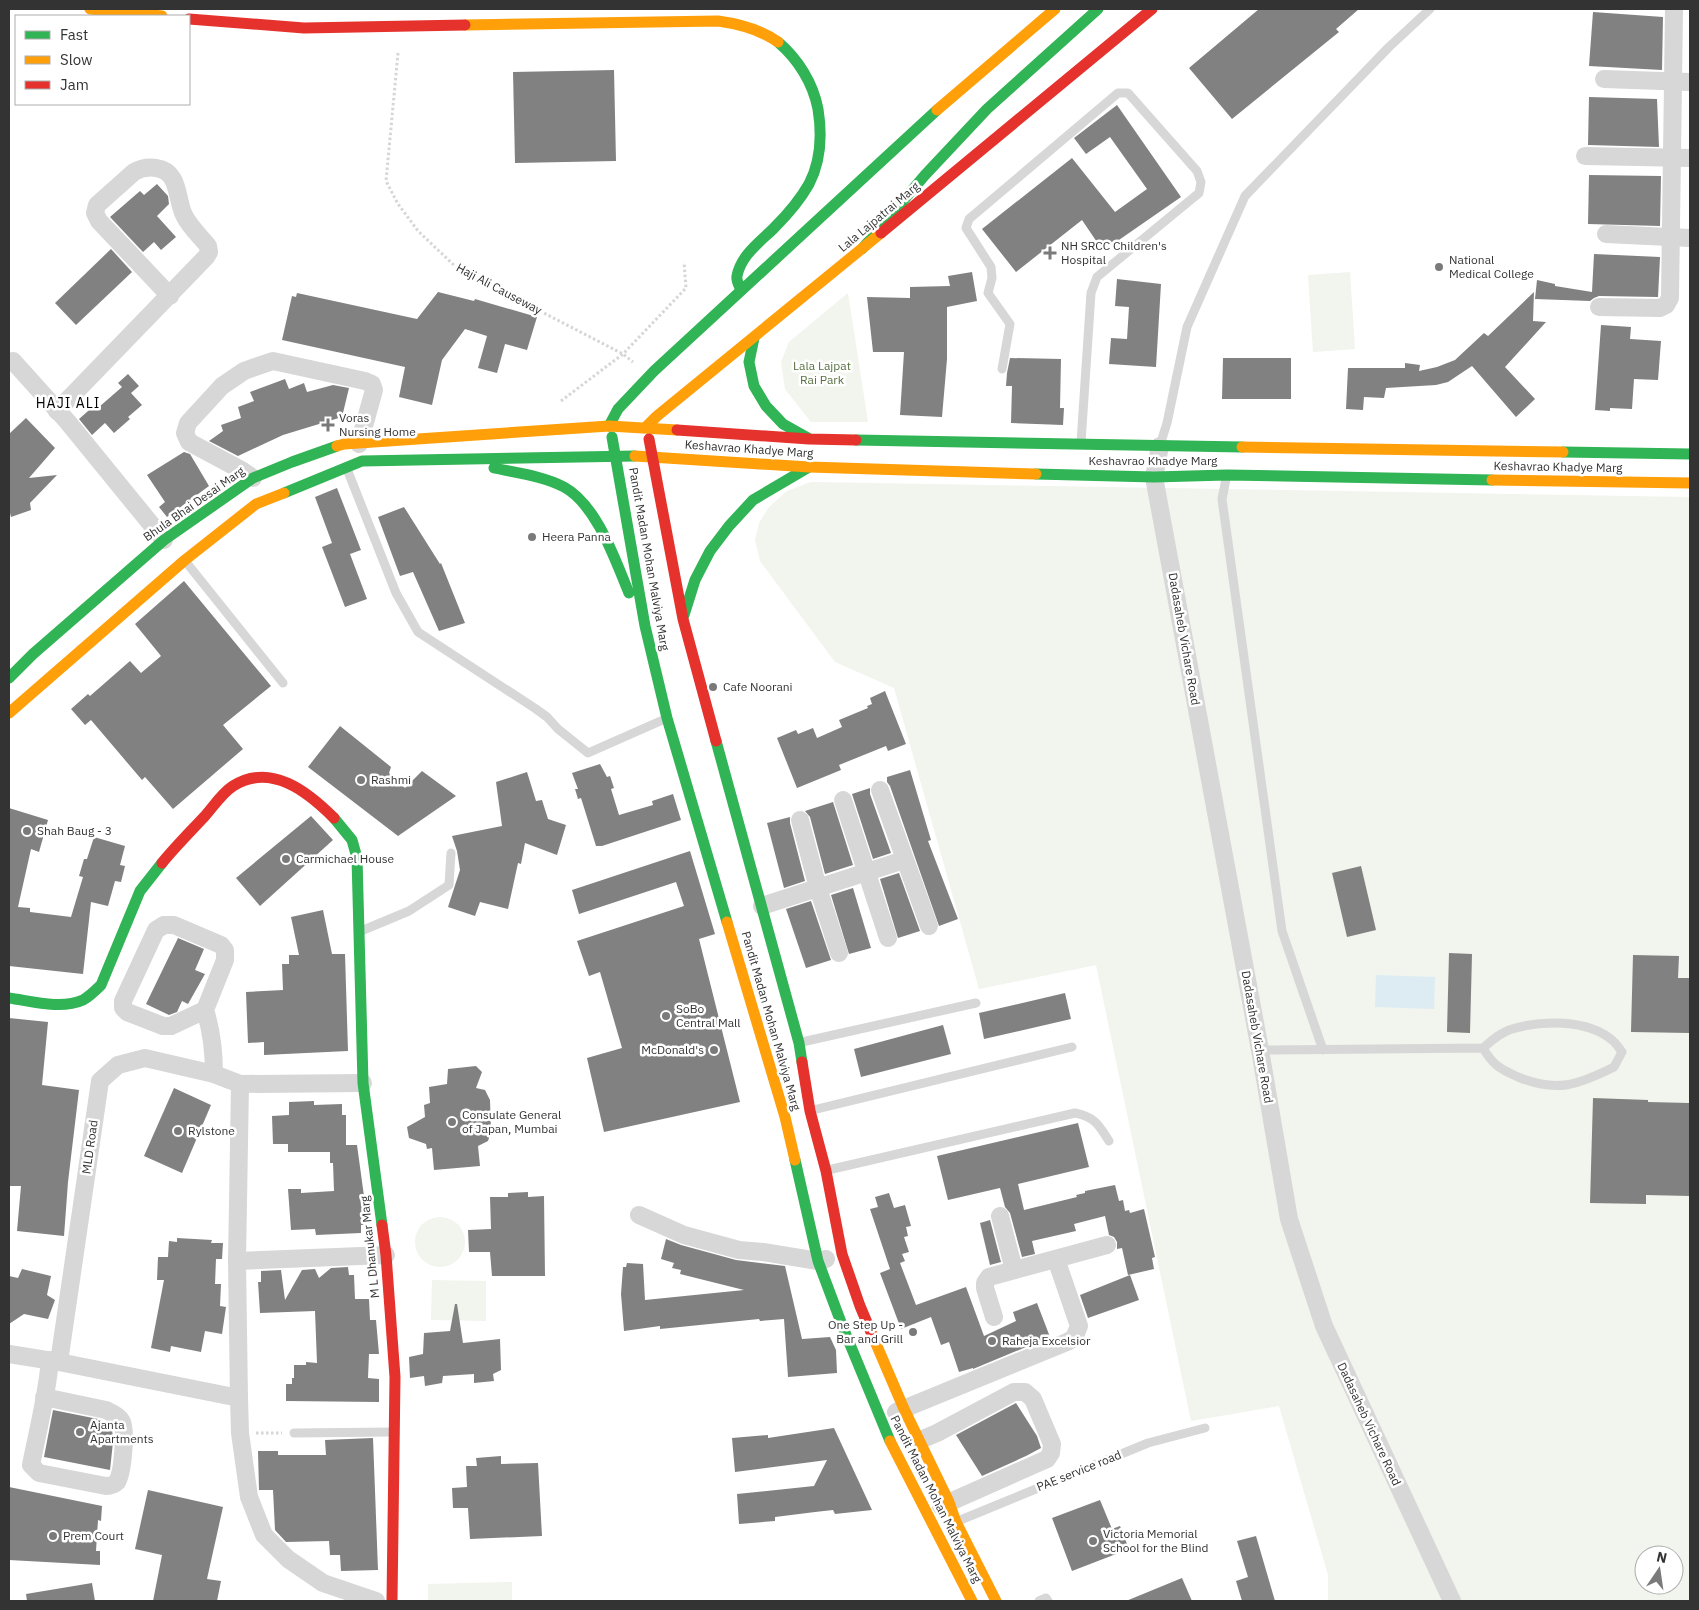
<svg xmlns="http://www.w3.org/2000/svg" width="1699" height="1610" font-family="'IBM Plex Sans',sans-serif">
<rect width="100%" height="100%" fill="#fff"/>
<g fill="#f1f5ed" fill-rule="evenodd">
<path d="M1350,272L1355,349L1313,352L1308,275Z"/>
<path d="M848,293L868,422H811L785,389L781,362L789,342Z"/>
<path d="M811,482L1690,497V1601H1328V1575L1279,1406L1191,1421L1096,965L979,989L894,688L835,662L760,561L755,540L759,523L769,507L787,491ZM1644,1555H1674V1585H1644Z"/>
<circle cx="440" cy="1242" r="25"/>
<path d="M432,1280L486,1281V1321L431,1320Z"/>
<path d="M512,1582V1601H428V1584Z"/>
</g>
<path fill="#ddebf3" d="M1376,975L1435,977L1434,1009L1375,1007Z"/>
<g fill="#818181">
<path d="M1259,9H1359L1336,29L1339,32L1232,119L1189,68Z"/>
<path d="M1593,12L1663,17L1662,70L1589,66Z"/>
<path d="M614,70L616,161L515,163L513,72Z"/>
<path d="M1589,97L1657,99L1659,147L1588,145Z"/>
<path d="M1117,105L1181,197L1103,251L1082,220L1016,272L982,229L1072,158L1115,212L1147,189L1110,137L1086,154L1074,138Z"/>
<path d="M1589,175L1661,176L1660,226L1588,224Z"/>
<path d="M157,184L168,196L169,204L157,216L176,237L161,250L154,242L143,252L110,217L140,191L144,195Z"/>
<path d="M111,249L132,272L76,325L55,303Z"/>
<path d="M1594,254L1660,257L1658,297L1599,296L1594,298L1590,301L1535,299L1537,280L1555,284V286L1592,292Z"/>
<path d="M972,272L977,301L947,307V359L942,417L900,415L904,352H873L867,297L910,298V287L950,286L948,276Z"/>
<path d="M1117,279L1161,284L1156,367L1109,364L1111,338L1127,339L1129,307L1115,306Z"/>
<path d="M438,292L474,301L475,299L537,317L527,350L505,344L497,373L478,368L487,336L465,329L442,360L432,405L399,397L405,367L282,340L292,296L296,297L297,293L417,319Z"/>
<path d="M1534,292L1533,321L1546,322L1505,367L1535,399L1516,417L1472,366L1448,382L1436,385L1386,388L1384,398L1364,397L1363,410L1346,409L1348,368H1405V363L1420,365L1419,371L1437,367L1455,360L1484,333L1488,336Z"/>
<path d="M1601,325L1631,327L1630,339L1661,341L1658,380L1634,379L1632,409L1610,408V411L1595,410Z"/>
<path d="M1010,358L1061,359L1060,408H1064L1063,425L1011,423L1012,386H1006L1007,373Z"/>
<path d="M1223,358H1291V399H1222Z"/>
<path d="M128,374L139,386L131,393L142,405L128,417L130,419L114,433L105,423L92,435L79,419L96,404L99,407L122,387L118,383Z"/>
<path d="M285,379L289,389L304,383L307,392L333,385L349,388L342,417L283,435L238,456L209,441L223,431L221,425L241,418L238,407L254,401L250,392Z"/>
<path d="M26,418L55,448L29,478L57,475L30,503L31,510L11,517L9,509V434Z"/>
<path d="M184,452L190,454L209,486L167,517L159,507L165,502L147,475Z"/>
<path d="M337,488L361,550L350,554L367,599L345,607L322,547L332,543L315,497Z"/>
<path d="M404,507L440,564L441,563L465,623L439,631L413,572L400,576L378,517Z"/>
<path d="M184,581L271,686L223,725L243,749L173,809L145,777L142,780L91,720L85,725L71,709L88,694L90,696L130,661L141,673L161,656L135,624Z"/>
<path d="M885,691L906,744L888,751L886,746L839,765L841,770L797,788L777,738L796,730L798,734L813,728L817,738L842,727L839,720L868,708L867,706L872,704L870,698Z"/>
<path d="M340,726L391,767L389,773L405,788L422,771L456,796L398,836L308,767Z"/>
<path d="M600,764L607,777L610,776L614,788L611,789L619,815L653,805L652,801L673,794L681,820L602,846H596L581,798L578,799L575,789H578L572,773Z"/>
<path d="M910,770L931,840L928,841L958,919L939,926L890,786L887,782V777Z"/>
<path d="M527,772L536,801L542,800L548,819L566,825L557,855L525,843L521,864L518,863L508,909L480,902L475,916L448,907L460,870L457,851L452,836L502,826L496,782Z"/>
<path d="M870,788V794L891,853L873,859L852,794Z"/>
<path d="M833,802L853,865L825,874L810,817L805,811Z"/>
<path d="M9,808L48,820L39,852L31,849L18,907L30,908V912L71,917L83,877L79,876L84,859H87L94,837L125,846L120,865L125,866L121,882L115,881L108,906L91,902L83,974L9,966Z"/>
<path d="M311,816L333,840L260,906L236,878Z"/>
<path d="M790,817V823L805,881L784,888L767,823Z"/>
<path d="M690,851L715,934L699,939L740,1102L604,1132L587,1058L622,1048L600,972L589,976L577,941L684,906L676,882L579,914L572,890Z"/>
<path d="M1361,866L1376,930L1347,937L1332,873Z"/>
<path d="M899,873L920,931L898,938L880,879Z"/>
<path d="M853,888L871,948L849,954L831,895Z"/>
<path d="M811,901L831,960L806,968L786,909Z"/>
<path d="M323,910L332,954H345L348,1051L264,1055V1042L248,1043L246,992L283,990L282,964H289V955H299L291,917Z"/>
<path d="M178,938L204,949L195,970L205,974L188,1004L182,1001L177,1012L169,1015L146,1004Z"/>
<path d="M1449,953L1472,954L1470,1033L1447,1032Z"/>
<path d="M1633,955L1679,956L1678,978H1690V1033L1631,1032Z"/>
<path d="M1065,993L1071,1019L984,1039L979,1013Z"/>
<path d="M9,1018L48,1022L42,1085L79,1090L68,1182L64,1236L17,1231L21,1186H9Z"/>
<path d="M943,1025L951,1054L861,1077L854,1049Z"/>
<path d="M476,1066L482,1072L476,1088L485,1090L490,1100L491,1132L488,1141L478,1146L480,1166L434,1170L432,1148L427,1149L426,1144L409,1138L407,1127L425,1117L424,1105L430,1103L429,1087L447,1084L448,1069Z"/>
<path d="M174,1088L211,1105L182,1173L144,1156Z"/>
<path d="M1593,1098L1648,1100V1102L1690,1103V1196L1646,1195V1204L1590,1203Z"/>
<path d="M314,1101V1105L342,1104V1115H346V1145H357L367,1218L366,1225H361V1233L316,1235L315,1229L291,1230L288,1189H301V1193L334,1191L333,1163H330V1152H288V1144H273L272,1116L289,1115V1102Z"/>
<path d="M1078,1123L1089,1167L1018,1184L1024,1210L1077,1197L1076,1195L1085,1193V1191L1115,1185L1119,1201L1123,1200L1125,1211L1129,1210L1130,1213L1144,1209L1155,1257L1152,1258L1154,1269L1128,1275L1122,1248L1117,1249V1242L1114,1237L1109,1235L1105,1216L1074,1224L1076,1231L1032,1241L1035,1254L1022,1257L1010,1213L1005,1207L1000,1188L948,1200L937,1156Z"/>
<path d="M528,1192V1197L544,1196L545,1276H492L490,1252H469L468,1230L491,1229L490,1197H508V1193Z"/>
<path d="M889,1193L894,1208L905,1205L911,1226L906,1227L908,1236L904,1237L909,1252L902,1254L905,1261L900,1263L916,1305L966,1287L984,1336L1016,1321L1013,1312L1037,1303L1050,1337L973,1369V1368L959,1372L949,1342L941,1345L931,1317L901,1329L880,1273L890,1269L870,1209L878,1207L875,1197Z"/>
<path d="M990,1220L1001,1262L990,1265L980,1223Z"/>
<path d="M177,1238L212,1240L211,1243H223L222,1259H216L215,1284H221L220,1306L226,1307L222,1334L205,1331L201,1352L171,1346L170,1352L151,1348L164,1280H157L158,1257H168L169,1241L177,1242Z"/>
<path d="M666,1239L681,1245L736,1260L785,1266L802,1339L830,1337L836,1350L837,1373L788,1377L784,1319L760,1321L759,1319L660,1329V1326L624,1331L621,1294L623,1267H626L627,1263L643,1264L645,1300L744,1290L680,1274L681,1270L672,1268L674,1263L661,1259Z"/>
<path d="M348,1267L349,1275H354L355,1299H369L370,1320H376L379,1354H369L368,1378L379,1379V1402L286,1401V1384H292V1378H294V1365H306V1362L317,1363L315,1311L260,1313L258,1282H261V1271L281,1270L285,1300L302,1270L315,1269L319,1278L331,1268Z"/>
<path d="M22,1269L51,1276L47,1295L55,1300L48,1319L24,1314L9,1324V1276L18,1278Z"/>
<path d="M1130,1275L1139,1300L1088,1318L1080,1295Z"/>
<path d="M455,1304H457L463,1343L500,1339L501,1370L493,1374L494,1381L474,1383V1374L443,1376L442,1383L425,1386L424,1376L410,1378L409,1357L423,1354L424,1333L450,1331Z"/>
<path d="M1016,1403L1037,1436L1041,1448L1026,1456L982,1476L956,1435Z"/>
<path d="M53,1410L98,1419L112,1426L113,1442L110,1470L44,1457Z"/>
<path d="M834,1428L872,1510L835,1514L833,1510L815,1512L775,1517V1521L739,1524L737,1494L814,1486L827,1460L735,1472L732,1438L768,1435V1438Z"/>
<path d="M373,1438L378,1570L341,1571L340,1555H330L329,1541L286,1542L275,1530L273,1490H259L258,1451H278V1455H326L325,1440Z"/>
<path d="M501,1456V1464L538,1463L542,1536L470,1539L468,1508H453L452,1488L467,1487L466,1466H477L476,1458Z"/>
<path d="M9,1487L102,1506L101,1521L98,1520L96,1551H100V1565L9,1560Z"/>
<path d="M148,1490L223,1507L207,1579L221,1581L217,1601H153L162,1555L135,1549Z"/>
<path d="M1100,1500L1112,1529L1120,1526L1129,1549L1072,1571L1052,1518Z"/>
<path d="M1256,1536L1275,1601H1242L1236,1581L1248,1577L1237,1541Z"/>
<path d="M1182,1578L1192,1601H1126Z"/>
<path d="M92,1583L95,1601H27L26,1594Z"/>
</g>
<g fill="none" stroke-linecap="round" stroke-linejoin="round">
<g stroke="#d6d6d6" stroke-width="3" stroke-dasharray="2.5 2.5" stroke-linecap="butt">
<path d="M398,53L386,181L398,204L418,231L457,268L623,354L633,362"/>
<path d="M561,401L623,354L686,288L684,262"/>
<path d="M256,1433H282"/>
</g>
<g stroke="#d7d7d7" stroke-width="9">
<path d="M1002,369L1010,324L988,293L992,278L991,267L966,228L969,219L1118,93H1128L1197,171L1201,182L1199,193L1097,277L1091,293L1081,442"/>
<path d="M1161,442L1167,423L1187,327L1245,196L1389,47L1430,9"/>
<path d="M347,469L396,593L418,632L536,709L547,717L558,729L588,753L665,719"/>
<path d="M1226,479L1222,499L1282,931L1323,1050"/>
<path d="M186,562L283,683"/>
<path d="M361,931L409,911L449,885L451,853"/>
<path d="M802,1042L976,1003"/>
<path d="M1260,1050L1483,1048C1491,1041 1501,1032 1512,1029C1542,1020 1587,1019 1612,1040C1616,1043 1619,1048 1622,1052L1614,1067C1578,1085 1557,1093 1518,1077C1500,1069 1493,1065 1483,1048"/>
<path d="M813,1110L1072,1047"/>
<path d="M828,1170L1075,1113C1095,1117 1099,1125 1109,1141"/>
<path d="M294,1433L393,1432"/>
<path d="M958,1521L1148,1443L1205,1428"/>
<path d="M1039,1601L1046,1598L1048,1601"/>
</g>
<g stroke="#d7d7d7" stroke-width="18">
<path d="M1604,79L1690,82"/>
<path d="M1585,156L1690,158"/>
<path d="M1606,234L1690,238"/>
<path d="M1599,307L1660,308L1666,305L1670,298L1674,9"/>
<path d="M13,361L67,421L164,540"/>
<path d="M57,411L206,257L209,252L208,246C200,236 189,226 184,215C176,199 180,171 156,168C149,167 141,168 134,172L97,205L95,213L99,221L170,296"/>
<path d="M1160,446L1154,477L1260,1050L1289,1219L1324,1326L1452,1601"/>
<path d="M253,478L243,471L189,442L185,433L188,423L222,386L244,371L258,366L273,361L365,381L372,384L374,390L359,444"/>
<path d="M880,790L929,926"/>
<path d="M843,800L888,938"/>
<path d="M800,820L818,888L839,953"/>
<path d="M762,906L904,860"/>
<path d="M205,1010L171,1026H163L127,1012L123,1008V1001L156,930L164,925H174L221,945L225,950V960L205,1010C212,1032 214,1051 214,1074"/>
<path d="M639,1215L684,1235L739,1250L763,1252L818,1261L826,1259"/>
<path d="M1000,1216L1014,1270"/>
<path d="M237,1261L386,1255"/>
<path d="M994,1317L985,1288V1283L989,1277L1107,1245"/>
<path d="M9,1354L59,1362L239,1398L240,1433L249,1497L264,1535L288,1559L323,1583L376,1601"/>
<path d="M59,1362L100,1081L118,1065L145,1058L214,1074L240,1084L363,1083"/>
<path d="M44,1397L106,1410C112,1413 119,1416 122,1422C126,1432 123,1472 117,1482C114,1485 111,1486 106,1486L39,1473L31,1465C38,1430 47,1395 50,1360"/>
<path d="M239,1398L237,1261L240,1084"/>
<path d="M896,1412L1067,1342L1074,1338L1079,1326L1056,1259"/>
<path d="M918,1441L937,1433L1014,1392H1025L1033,1399L1052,1444L1051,1453L1047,1459L941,1506"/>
</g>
<g stroke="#30b455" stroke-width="11">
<path d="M862,249L925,175L987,109L1098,9"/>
<path d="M741,290C739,285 736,281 737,276C741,255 760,242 774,228C787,215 800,200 809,184C821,161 822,134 818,109C813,83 798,59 778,42"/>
<path d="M754,338L749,362L754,386L766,406L783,424L808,438"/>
<path d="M609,426L618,409L654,371L937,110"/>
<path d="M612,437L645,626L667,718L727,922"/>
<path d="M856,440L1242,447"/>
<path d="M1563,452L1690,454"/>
<path d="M494,468C517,473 543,476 564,487C597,505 615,560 629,593"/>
<path d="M1036,474L1154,477L1227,475L1492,480"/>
<path d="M284,493L362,461L635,456"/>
<path d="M684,615L695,580L710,551L729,526L753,500L809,467"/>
<path d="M9,678L33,654L164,540L253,478L292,462L337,446"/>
<path d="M716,741L799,1043L802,1062"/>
<path d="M334,818L352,840L357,858L363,1083L382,1225"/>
<path d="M9,998C31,1001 61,1010 83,1000C90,996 95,991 101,985L140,891L162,863"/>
<path d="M795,1160L818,1261L842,1325L890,1441"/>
</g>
<g stroke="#ff9f0a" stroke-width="11">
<path d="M90,9L162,16"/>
<path d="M465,25L718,21C740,24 760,29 778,42"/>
<path d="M937,110L1055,9"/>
<path d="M646,427L657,416L881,233"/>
<path d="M337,446L344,444L609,426L677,430"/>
<path d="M1242,447L1563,452"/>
<path d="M635,456L809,467L1036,474"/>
<path d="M1492,480L1690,483"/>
<path d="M9,713L185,560L256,504L284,493"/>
<path d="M727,922L785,1117L795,1160"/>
<path d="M871,1332L904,1409L949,1502L956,1522L996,1601"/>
<path d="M890,1441L972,1601"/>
</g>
<g stroke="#e5322d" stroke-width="11">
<path d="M189,19L304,28L465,25"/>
<path d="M881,233L1152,9"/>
<path d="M677,430L809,439L856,440"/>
<path d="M649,439L683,619L716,741"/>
<path d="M162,863C175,847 190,832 204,817C213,807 222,793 233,786C271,762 308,792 334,818"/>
<path d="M802,1062L810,1111L826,1171L842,1254L860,1306L871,1332"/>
<path d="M382,1225L386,1255L395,1377L392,1601"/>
</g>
</g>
<g fill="#7a7a7a" stroke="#fff" stroke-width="2">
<path d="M1047.5 245.5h5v5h5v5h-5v5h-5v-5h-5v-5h5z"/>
<circle cx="1439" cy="267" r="5"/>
<path d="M325.5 417.5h5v5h5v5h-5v5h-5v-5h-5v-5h5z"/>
<circle cx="532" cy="537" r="5"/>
<circle cx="713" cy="687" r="5"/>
<circle cx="361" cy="780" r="5"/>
<circle cx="27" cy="831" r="5"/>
<circle cx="286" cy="859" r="5"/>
<circle cx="666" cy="1016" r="5"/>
<circle cx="714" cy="1050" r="5"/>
<circle cx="452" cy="1122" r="5"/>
<circle cx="178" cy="1131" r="5"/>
<circle cx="913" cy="1332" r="5"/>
<circle cx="992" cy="1341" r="5"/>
<circle cx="80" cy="1432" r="5"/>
<circle cx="53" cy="1536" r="5"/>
<circle cx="1093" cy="1541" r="5"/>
</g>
<g text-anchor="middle" stroke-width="5" stroke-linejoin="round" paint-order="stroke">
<g font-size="12" fill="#333" stroke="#fff">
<text transform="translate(879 217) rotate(-40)" y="4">Lala Lajpatrai Marg</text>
<text transform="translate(499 289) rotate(28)" y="4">Haji Ali Causeway</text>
<text transform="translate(749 449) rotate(4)" y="4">Keshavrao Khadye Marg</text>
<text x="1153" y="465">Keshavrao Khadye Marg</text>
<text transform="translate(1558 467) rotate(1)" y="4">Keshavrao Khadye Marg</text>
<text transform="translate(194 504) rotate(-35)" y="4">Bhula Bhai Desai Marg</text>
<text transform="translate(649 559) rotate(80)" y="4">Pandit Madan Mohan Malviya Marg</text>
<text transform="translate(1184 639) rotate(80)" y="4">Dadasaheb Vichare Road</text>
<text transform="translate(771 1021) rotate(74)" y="4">Pandit Madan Mohan Malviya Marg</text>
<text transform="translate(1257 1037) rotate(80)" y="4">Dadasaheb Vichare Road</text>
<text transform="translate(90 1147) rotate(-82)" y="4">MLD Road</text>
<text transform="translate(370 1247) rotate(-96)" y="4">M L Dhanukar Marg</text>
<text transform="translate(1369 1424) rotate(65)" y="4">Dadasaheb Vichare Road</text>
<text transform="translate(1079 1471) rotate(-22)" y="4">PAE service road</text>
<text transform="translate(936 1499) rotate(63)" y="4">Pandit Madan Mohan Malviya Marg</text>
</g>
<g font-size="12" fill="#333" stroke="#fff" text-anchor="start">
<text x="1061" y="250">NH SRCC Children's<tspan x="1061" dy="14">Hospital</tspan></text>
<text x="1449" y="264">National<tspan x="1449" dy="14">Medical College</tspan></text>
<text x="339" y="422">Voras<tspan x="339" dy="14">Nursing Home</tspan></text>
<text x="542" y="541">Heera Panna</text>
<text x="723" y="691">Cafe Noorani</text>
<text x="371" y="784">Rashmi</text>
<text x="37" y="835">Shah Baug - 3</text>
<text x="296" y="863">Carmichael House</text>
<text x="676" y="1013">SoBo<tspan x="676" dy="14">Central Mall</tspan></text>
<text x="704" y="1054" text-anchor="end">McDonald's</text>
<text x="462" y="1119">Consulate General<tspan x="462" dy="14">of Japan, Mumbai</tspan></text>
<text x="188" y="1135">Rylstone</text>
<text x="903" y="1329" text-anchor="end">One Step Up -<tspan x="903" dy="14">Bar and Grill</tspan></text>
<text x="1002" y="1345">Raheja Excelsior</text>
<text x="90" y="1429">Ajanta<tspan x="90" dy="14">Apartments</tspan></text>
<text x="1103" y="1538">Victoria Memorial<tspan x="1103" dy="14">School for the Blind</tspan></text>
<text x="63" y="1540">Prem Court</text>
</g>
<g font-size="12" fill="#56703f" stroke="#fff">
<text x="822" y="370">Lala Lajpat<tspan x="822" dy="14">Rai Park</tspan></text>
</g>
<g font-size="14" letter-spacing="1" fill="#000" stroke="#fff">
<text x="68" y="408">HAJI ALI</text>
</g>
</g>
<rect width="1699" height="1610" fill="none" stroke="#333333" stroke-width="20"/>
<rect x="15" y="15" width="175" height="90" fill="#ffffff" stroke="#adadad"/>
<rect x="25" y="31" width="25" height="8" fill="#30b455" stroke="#adadad"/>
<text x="60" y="40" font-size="15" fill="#333333">Fast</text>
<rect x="25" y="56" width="25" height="8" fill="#ff9f0a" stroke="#adadad"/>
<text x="60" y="65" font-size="15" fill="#333333">Slow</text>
<rect x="25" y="81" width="25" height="8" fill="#e5322d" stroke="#adadad"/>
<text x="60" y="90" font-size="15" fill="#333333">Jam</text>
<g transform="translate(1659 1570) rotate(13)"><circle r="24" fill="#ffffff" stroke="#adadad"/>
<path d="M0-4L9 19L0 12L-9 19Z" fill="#7a7a7a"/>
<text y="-8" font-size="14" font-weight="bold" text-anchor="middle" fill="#333333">N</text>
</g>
</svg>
